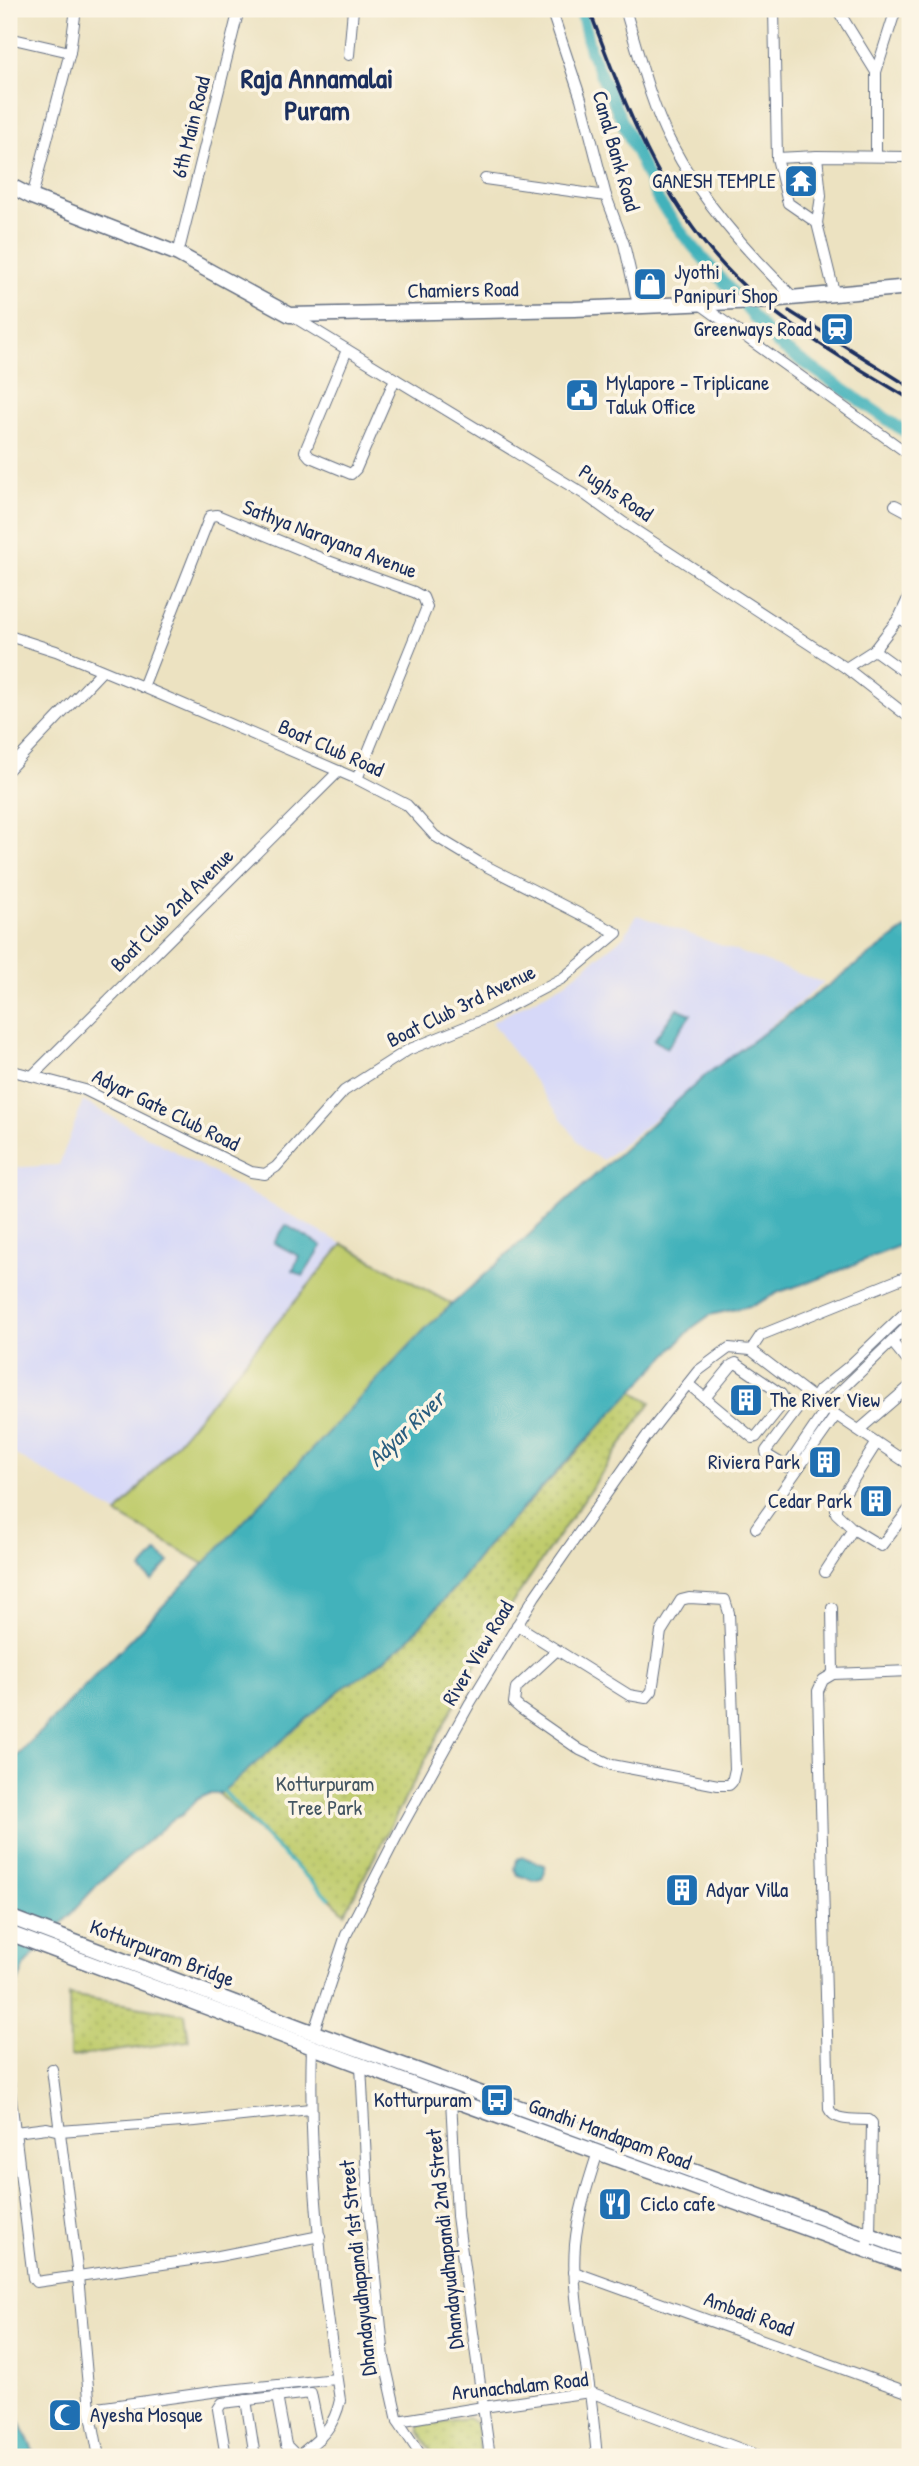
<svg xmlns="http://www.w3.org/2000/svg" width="919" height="2466" font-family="'Patrick Hand',sans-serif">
<defs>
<pattern id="park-dots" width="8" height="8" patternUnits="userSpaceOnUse" patternTransform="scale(1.75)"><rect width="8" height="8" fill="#c0cc6d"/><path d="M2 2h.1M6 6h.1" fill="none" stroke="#a4b061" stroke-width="1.8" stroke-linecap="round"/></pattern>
</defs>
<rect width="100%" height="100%" fill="#fcf5e5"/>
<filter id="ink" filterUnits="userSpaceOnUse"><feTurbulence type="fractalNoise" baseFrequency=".0143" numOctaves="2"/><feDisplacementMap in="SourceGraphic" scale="14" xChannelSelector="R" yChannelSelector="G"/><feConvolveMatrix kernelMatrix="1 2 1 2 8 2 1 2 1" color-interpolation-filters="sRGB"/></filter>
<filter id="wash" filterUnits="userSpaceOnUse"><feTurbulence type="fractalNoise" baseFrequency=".00686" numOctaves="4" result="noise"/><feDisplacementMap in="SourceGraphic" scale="28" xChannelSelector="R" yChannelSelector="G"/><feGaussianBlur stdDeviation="1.57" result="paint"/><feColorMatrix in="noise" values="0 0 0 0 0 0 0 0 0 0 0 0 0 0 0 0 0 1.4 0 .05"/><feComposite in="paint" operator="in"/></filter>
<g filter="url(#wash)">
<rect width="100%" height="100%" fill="#ece2c1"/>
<g fill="#d6d8f8">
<path d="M637,915L824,983L603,1160L585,1151L492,1022L565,983L624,936Z"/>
<path d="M83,1101L457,1307L213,1569L9,1451V1168L59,1165Z"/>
</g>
<path fill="#c0cc6d" stroke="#6e7e66" stroke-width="2" d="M343,1244L457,1307L213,1569L117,1514Z"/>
<g fill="url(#park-dots)" stroke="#6e7e66" stroke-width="2">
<path d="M631,1390L651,1402L493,1631L345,1913L219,1794L341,1689L367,1673L406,1642L455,1587L487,1546L578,1451Z"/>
<path d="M69,1995L185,2014L189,2041L70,2057Z"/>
<path d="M468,2418L476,2423L481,2457H434L419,2431V2425Z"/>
</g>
<g fill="#42b2bb" stroke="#2e708c" stroke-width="2">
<path d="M910,928V1241L824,1277L779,1292L754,1305L710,1315L692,1328L487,1546L455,1587L406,1642L367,1673L341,1689L233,1783L219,1794H208L197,1799L182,1815L173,1819L98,1884L26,1963L9,2003V1764L198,1570L427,1327L707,1074L904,930Z"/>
<path d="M677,1008L691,1014L667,1048L654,1040Z"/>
<path d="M286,1225L322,1246L303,1276L293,1271L299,1256L274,1243Z"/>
<path d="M157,1552L169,1562L152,1581L141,1570Z"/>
<path d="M523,1857L544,1865L545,1871L542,1879L534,1881L518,1875L515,1869L517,1859Z"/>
<path d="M9,2398L36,2457H9Z"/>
</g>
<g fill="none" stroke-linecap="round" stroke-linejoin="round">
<path stroke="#42b2bb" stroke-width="3.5" d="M220,1787L272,1844L329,1898"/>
<path stroke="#42b2bb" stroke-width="12" d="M581,9L590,51L659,202L685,237L777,344L910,435"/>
</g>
</g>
<g filter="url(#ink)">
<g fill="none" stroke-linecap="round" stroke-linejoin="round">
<g stroke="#646e81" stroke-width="12">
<g id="street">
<path d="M551,9L581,99L606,196L624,244L638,305"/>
<path d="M625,9C638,51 650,103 670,141C701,201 746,250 793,297"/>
<path d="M774,9L777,158L788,203L817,223L834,292"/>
<path d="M837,9L876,72"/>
<path d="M9,38L70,52"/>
<path d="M349,55L353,9"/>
<path d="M817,156L821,196L817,223"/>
<path d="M876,156V72L896,9"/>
<path d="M777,158L817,156L910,157"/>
<path d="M485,179L606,196"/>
<path d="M32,197L70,52L76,9"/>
<path d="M178,254L239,9"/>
<path d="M700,304L910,455"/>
<path d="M292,316L584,494L624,523L846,668L910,718"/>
<path d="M347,350L305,451L310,457L351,474L356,469L395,379"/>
<path d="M895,505L910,513"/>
<path d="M899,618L910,624"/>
<path d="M9,636L56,651L143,687L357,779L407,805L435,836L478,862L617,933L563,978L487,1018L408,1050L344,1091L276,1167L265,1174L251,1172L85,1090L9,1070"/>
<path d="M874,650L910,676"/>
<path d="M846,668L874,650L899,618L910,594"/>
<path d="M143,687L210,516L217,515L328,561L414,592L423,597L427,607L357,779"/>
<path d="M9,769L102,671"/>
<path d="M32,1076L339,771"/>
<path d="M892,1342L910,1364"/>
<path d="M751,1350L761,1335L910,1275"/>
<path d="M688,1384L753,1438L756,1437L785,1401L781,1394L736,1363L732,1365L705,1398"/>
<path d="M808,1395L766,1451L767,1455L787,1467L827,1408"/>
<path d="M814,1399L820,1390L847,1368L910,1308"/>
<path d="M824,1407L910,1324"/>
<path d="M859,1430L910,1386"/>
<path d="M876,1444L836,1507V1513L853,1529L881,1546L910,1508"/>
<path d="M899,1457L910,1449"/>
<path d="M756,1528L836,1415"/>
<path d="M825,1572L853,1529"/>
<path d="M832,1608L833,1674"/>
<path d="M517,1625L629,1695L646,1698L652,1691L661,1632L681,1600L689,1598L725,1600L729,1613L735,1769L732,1782L729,1785H718L612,1765L580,1750L521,1709L514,1703L516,1688L557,1650"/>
<path d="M314,2031L346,1935L403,1824L470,1703L535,1596L646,1437L698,1371L729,1348L751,1350L836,1415L910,1465"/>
<path d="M361,2066L368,2198L384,2358L398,2421L422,2457"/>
<path d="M52,2069L78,2276L90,2409L99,2457"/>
<path d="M9,2082L33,2278L36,2282L219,2256L320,2236"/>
<path d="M451,2099L457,2216L490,2457"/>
<path d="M15,2132L47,2128L60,2131L195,2121L310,2109"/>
<path d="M865,2249L870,2235L872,2123L869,2120C855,2119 835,2122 829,2109L818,1691L823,1680L833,1674L910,1671"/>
<path d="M574,2272L910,2393"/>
<path d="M277,2396L286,2445L298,2457"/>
<path d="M246,2400L255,2457"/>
<path d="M90,2409L219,2391L336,2379"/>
<path d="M398,2421L483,2407L590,2392L762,2457"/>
<path d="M226,2457L218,2409L222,2403L311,2393L320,2438"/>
<path d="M297,2457C319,2439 334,2429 340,2400C322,2284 308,2164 312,2046"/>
<path d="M597,2457C595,2436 593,2415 590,2393C584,2344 571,2296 575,2245C578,2213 588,2183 598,2152"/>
</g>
</g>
<g stroke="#646e81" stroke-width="17">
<g id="secondary">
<path d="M9,185L32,197L178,254L290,315L574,309L758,301L910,287"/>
<path d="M9,1917L301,2028L910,2250"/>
<path d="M9,1933L451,2099L910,2266"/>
</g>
</g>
<use href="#street" stroke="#fff" stroke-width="10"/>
<use href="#secondary" stroke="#fff" stroke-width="14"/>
<g stroke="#1b2f5e" stroke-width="3.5">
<path d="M589,9C623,99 657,194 724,266C776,322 845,360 910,399"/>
<path d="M789,311L910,387"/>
</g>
</g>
</g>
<defs>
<g id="temple-square" transform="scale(1.75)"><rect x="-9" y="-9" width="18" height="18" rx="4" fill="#1f6fb2" stroke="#fcf5e5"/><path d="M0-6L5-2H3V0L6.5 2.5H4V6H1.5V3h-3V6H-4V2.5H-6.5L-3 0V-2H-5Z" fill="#fff"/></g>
<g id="shop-square" transform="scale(1.75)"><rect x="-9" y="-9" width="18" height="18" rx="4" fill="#1f6fb2" stroke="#fcf5e5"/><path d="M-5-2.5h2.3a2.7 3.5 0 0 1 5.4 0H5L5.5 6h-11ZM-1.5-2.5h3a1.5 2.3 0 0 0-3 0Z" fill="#fff"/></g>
<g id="station-square" transform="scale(1.75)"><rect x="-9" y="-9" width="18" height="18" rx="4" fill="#1f6fb2" stroke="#fcf5e5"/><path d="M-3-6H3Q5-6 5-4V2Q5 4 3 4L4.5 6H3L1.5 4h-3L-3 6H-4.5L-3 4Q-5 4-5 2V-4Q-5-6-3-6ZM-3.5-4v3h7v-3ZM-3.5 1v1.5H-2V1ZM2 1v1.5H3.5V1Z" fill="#fff"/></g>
<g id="civic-square" transform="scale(1.75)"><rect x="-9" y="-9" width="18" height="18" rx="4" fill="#1f6fb2" stroke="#fcf5e5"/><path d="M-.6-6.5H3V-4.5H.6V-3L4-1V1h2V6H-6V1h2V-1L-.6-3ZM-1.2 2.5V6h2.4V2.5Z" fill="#fff"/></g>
<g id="building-square" transform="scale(1.75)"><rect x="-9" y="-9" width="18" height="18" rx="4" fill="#1f6fb2" stroke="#fcf5e5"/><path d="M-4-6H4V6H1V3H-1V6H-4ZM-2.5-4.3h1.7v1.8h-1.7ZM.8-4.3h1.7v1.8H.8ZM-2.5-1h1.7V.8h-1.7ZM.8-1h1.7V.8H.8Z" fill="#fff"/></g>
<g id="bus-square" transform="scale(1.75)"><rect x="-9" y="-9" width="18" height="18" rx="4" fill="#1f6fb2" stroke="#fcf5e5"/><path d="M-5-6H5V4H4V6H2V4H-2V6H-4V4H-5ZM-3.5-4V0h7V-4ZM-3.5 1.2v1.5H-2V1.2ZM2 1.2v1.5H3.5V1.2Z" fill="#fff"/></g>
<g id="restaurant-square" transform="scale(1.75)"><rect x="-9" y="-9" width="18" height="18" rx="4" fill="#1f6fb2" stroke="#fcf5e5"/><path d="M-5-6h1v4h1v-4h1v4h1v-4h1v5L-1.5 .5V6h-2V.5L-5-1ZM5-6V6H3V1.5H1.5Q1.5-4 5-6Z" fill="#fff"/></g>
<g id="mosque-square" transform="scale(1.75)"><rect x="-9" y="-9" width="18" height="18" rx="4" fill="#1f6fb2" stroke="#fcf5e5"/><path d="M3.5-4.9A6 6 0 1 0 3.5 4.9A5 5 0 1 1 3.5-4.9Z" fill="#fff"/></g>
</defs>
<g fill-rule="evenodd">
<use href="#temple-square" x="801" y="181"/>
<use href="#shop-square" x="650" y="284"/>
<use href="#station-square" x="837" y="329"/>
<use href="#civic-square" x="582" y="395"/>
<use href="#building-square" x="746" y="1400"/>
<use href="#building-square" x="825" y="1462"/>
<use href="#building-square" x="876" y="1501"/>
<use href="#building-square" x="682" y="1890"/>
<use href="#bus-square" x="497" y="2100"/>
<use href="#restaurant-square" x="615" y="2204"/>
<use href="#mosque-square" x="65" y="2415"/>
</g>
<g text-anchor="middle" stroke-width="7" stroke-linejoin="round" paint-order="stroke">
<g font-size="21" fill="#1b2f5e" stroke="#fcf5e5">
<text transform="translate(191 127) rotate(-76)" y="7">6th Main Road</text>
<text transform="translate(616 151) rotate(74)" y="7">Canal Bank Road</text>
<text transform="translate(463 290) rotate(-1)" y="7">Chamiers Road</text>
<text transform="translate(616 493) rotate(34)" y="7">Pughs Road</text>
<text transform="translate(330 539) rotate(21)" y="7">Sathya Narayana Avenue</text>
<text transform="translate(331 748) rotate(24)" y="7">Boat Club Road</text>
<text transform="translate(172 910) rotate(-45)" y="7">Boat Club 2nd Avenue</text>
<text transform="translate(461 1006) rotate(-26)" y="7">Boat Club 3rd Avenue</text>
<text transform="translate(166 1110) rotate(26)" y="7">Adyar Gate Club Road</text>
<text transform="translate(478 1653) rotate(-59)" y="7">River View Road</text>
<text transform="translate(162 1953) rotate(21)" y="7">Kotturpuram Bridge</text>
<text transform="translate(610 2134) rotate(20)" y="7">Gandhi Mandapam Road</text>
<text transform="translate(445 2239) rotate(-96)" y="7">Dhandayudhapandi 2nd Street</text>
<text transform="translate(358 2268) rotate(-96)" y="7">Dhandayudhapandi 1st Street</text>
<text transform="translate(749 2314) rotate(20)" y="7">Ambadi Road</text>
<text transform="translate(520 2386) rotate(-6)" y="7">Arunachalam Road</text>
</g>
<g font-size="21" fill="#1b2f5e" stroke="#fcf5e5" text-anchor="start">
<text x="776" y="188" text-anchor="end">GANESH TEMPLE</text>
<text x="674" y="279">Jyothi<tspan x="674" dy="24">Panipuri Shop</tspan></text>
<text x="812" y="336" text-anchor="end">Greenways Road</text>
<text x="606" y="390">Mylapore - Triplicane<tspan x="606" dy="24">Taluk Office</tspan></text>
<text x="770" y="1407">The River View</text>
<text x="800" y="1469" text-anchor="end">Riviera Park</text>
<text x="852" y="1508" text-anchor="end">Cedar Park</text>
<text x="706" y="1897">Adyar Villa</text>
<text x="472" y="2107" text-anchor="end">Kotturpuram</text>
<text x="640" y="2211">Ciclo cafe</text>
<text x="90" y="2422">Ayesha Mosque</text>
</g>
<g font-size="21" fill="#445662" stroke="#fcf5e5">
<text x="325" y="1791">Kotturpuram<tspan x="325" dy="24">Tree Park</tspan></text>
</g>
<g font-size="23" font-style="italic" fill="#295d7f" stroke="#fcf5e5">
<text transform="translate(406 1429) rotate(-44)" y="8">Adyar River</text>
</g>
<g font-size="28" font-weight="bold" fill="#1b2f5e" stroke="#fcf5e5">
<text x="317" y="88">Raja Annamalai<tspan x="317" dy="32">Puram</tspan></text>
</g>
</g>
<rect width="919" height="2466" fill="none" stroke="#fcf5e5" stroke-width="35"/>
</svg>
